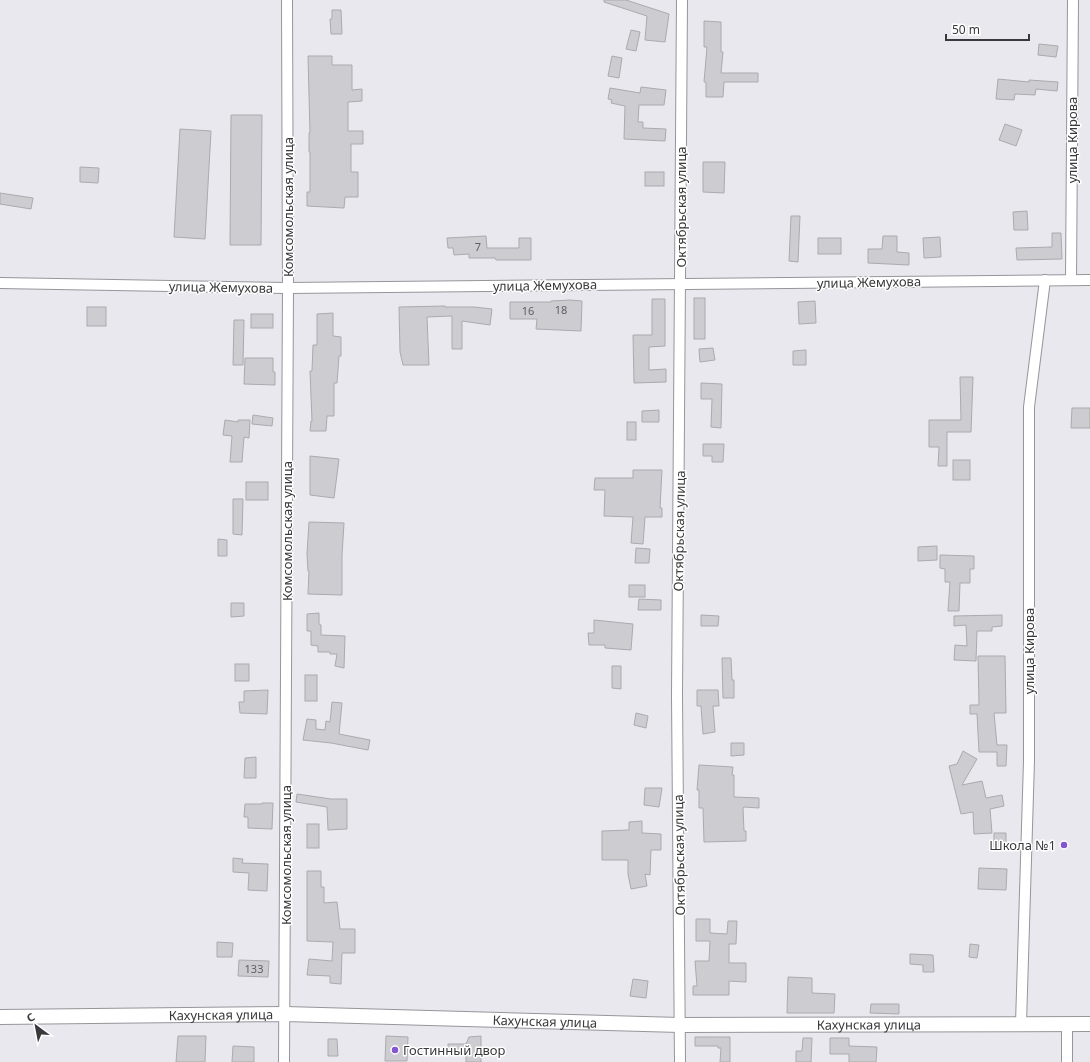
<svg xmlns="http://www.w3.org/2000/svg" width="1090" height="1062" font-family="'Noto Sans',sans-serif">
<rect width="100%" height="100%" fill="#e9e8ee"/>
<g fill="#cdccd1" stroke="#abaaaf">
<path d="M604,0H626L669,14L665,42L645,40L647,16L604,2Z"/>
<path d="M332,10H341L342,34H331L330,19H332Z"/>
<path d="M704,21L721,22V52H723L721,73H758V82H724L723,97H706V82H704L707,47H704Z"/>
<path d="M631,30L640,32L636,51L626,49Z"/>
<path d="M1039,44L1058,46L1056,57L1038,55Z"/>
<path d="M308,56H332V65H352V90L362,89V101L348,102V131H363V144H351V172H358V197H345L344,208L307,206V192H310V152H309V133H310Z"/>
<path d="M612,56L622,58L619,78L608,76Z"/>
<path d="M998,79L1029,82V80L1058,82L1057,91L1036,89L1035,95L1015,94L1014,100L996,99Z"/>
<path d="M641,87L666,90L664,105H639L638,122H643V128L666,129L665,141L624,139L625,106L611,103L612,100L608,99L610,88L640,93Z"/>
<path d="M231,115H262L261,245H230Z"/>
<path d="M1005,124L1022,130L1016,146L999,140Z"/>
<path d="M180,129L211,131L205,239L174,237Z"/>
<path d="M703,162H725L724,193L703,192Z"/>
<path d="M80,167L99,168L98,183L80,182Z"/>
<rect x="645" y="172" width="19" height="14"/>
<path d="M0,193L33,198L31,209L0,204Z"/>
<path d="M1027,211L1028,230H1014L1013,212Z"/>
<path d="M791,216H800L798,262L789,261Z"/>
<path d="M1052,233H1061L1062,259L1017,260L1016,248L1052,247Z"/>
<path d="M486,236L487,248H519V238H531V260H496L495,258H469V254L454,255L453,248H448L447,238Z"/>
<path d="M883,236H897V252L909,253V265L868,263V249H882Z"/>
<path d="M940,237L941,257L924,258L923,238Z"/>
<rect x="818" y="238" width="23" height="16"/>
<rect x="694" y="298" width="11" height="41"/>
<path d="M652,299H665V346L649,347V370L666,369V382L634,383L633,335H652Z"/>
<path d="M570,300L582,301L581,331L536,329L537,319H510V302H551V301Z"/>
<path d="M815,301L816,323L799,324L798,302Z"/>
<path d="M445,306V307H474L492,309L490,325L462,321V349H452V316L427,317L429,365H403L400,352L399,307Z"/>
<rect x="87" y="307" width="19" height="19"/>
<path d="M333,313V336L341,337V356H339L337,383H334V416H327L326,431H310L311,421H312L310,371H312L313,345H317V314Z"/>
<rect x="251" y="314" width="22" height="14"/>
<path d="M234,320H244L243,365H233Z"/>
<path d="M713,348L715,360L700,362L699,349Z"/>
<path d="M806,350V365H793V351Z"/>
<path d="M245,358H273V372H275V385L244,384Z"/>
<path d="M960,377H973L971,432H947V466H938L939,447H929V420H961Z"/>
<path d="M701,383L722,384L721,428L711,427L712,399H701Z"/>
<path d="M1072,408H1090V428H1071Z"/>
<path d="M659,410V422H642V411Z"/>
<path d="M253,415L273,418L272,426L252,424Z"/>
<path d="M225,420L238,422V420H250L249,438L244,437L242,462H230L232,436L223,435Z"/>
<rect x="627" y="422" width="9" height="18"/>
<path d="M703,444H724L723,462H712V456H703Z"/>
<path d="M310,456L339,459L334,498L310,495Z"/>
<rect x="953" y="460" width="17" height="20"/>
<path d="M633,470H662L660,508H662V517H645L643,544L631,543L633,517L604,516L605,490H594L595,478H633Z"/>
<rect x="246" y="482" width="22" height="18"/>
<path d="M233,499H243L242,535L233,534Z"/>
<path d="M309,522L344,523L342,555V595L308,594L309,571H308L307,554Z"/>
<path d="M218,539L227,540V556H218Z"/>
<path d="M937,546V560L918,561V547Z"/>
<path d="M636,548L650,549L649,563H635Z"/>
<path d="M940,555L974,556V569H970V583H960L959,611H948L950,582H945V569L940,568Z"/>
<rect x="629" y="585" width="16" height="12"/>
<path d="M639,599L661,600V610H638Z"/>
<path d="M231,603H244V616L231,617Z"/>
<path d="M319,613V624L321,625V635L345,636L344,668L335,666L337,654H330V652H318V646L311,645V631H307V614Z"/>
<path d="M701,615L719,616L718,626H701Z"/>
<path d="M1002,615V626L992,627V631H977L976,661L954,660L955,645L967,646L966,625L954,626V616Z"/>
<path d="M594,620L633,624L631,650L605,648V645H589L588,633H594Z"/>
<path d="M978,656H1005L1006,713H994L997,745H1007L1006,766H997V752H979L977,714H970V705H979Z"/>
<path d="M722,658H731L732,680H734V698H723Z"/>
<rect x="235" y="664" width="14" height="17"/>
<path d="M612,666H621V689L612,688Z"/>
<rect x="305" y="675" width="12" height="26"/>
<path d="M268,690L267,714L240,713L239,702H244V691Z"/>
<path d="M697,690H718L719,706H713L715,732L703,734L701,706H697Z"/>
<path d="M332,702L342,703L339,734L370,740L368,750L331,743L303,740L307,719L316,720V729L325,730L326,721L330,722Z"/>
<path d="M636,713L648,716L646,728L634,725Z"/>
<path d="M731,743H744V755L731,756Z"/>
<path d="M963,751L977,759L962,785L982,781L986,798L1002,795L1004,806L990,809L992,833L974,834L973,812L961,814L949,766L957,764Z"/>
<path d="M256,757V778H244L245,758Z"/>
<path d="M699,765L733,767L732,775H734V797L759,798V808L744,807L743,808L744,831H746V841L704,842L703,808H699V790H697Z"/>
<path d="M645,788H662L659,807L644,805Z"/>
<path d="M297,794L331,799H347V829L328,830L327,807L296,802Z"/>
<path d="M262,803H273L272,829L248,828V817H244L245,804H262Z"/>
<path d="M642,821V833L661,834V850H651L650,875L645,874L647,886L631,889L628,874V860H602V831L629,830V822Z"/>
<rect x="307" y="824" width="12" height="24"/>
<path d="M994,833H1006V848L994,849Z"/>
<path d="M233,858L243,859L242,863L268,864L267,891L248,890L249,873L233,872Z"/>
<path d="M979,868L1007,869L1006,890L978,889Z"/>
<path d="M307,871H321V887H324V903L337,902L340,929H355V953H342L341,984L330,983V976L307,975L309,959L332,961L333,942L307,941Z"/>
<path d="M696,919H710V933L727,934L728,921H737L736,944H729V963H746V982L729,981V995H693V986H697L695,961H709L710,941H696Z"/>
<path d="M217,942L233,943L232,957H217Z"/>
<path d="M970,944L979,945L977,958L969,957Z"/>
<path d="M910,954L933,955L934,972H923V965L910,964Z"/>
<path d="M239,960L269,961L268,977L238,976Z"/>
<path d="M788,977L812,978V993L835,994L834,1013H787Z"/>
<path d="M633,979L648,981L646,998L630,996Z"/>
<path d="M871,1004H899V1014L870,1013Z"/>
<path d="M178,1036H206L205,1062H176Z"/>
<path d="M386,1036L408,1037L407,1061H385Z"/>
<path d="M481,1036V1062H466V1052H448V1044H466L469,1037Z"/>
<path d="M695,1037H730V1062H720L721,1048H718V1046H695Z"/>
<path d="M803,1038H812L811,1062H796V1051H802Z"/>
<path d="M830,1038H849V1046L877,1047L876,1062H849V1054H830Z"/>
<path d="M328,1039H337L338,1056H328Z"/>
<path d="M233,1046L254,1047V1062H232Z"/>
</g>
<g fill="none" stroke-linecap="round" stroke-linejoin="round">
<g stroke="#96959a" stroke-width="12">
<g id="street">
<path d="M1071,280L1073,0"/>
<path d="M0,283L288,288L1090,280"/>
<path d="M1021,1024L1029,761V407L1045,280"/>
<path d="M284,1062L288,288L287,0"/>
<path d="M680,1062L677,695L682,0"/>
<path d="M1067,1062V1024"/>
</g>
</g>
<g stroke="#96959a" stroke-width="16">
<g id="secondary">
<path id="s1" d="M0,1017L285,1014L680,1025L1090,1024"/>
</g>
</g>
<use href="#street" stroke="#fff" stroke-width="10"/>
<use href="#secondary" stroke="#fff" stroke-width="14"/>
</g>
<g fill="#8355ce" stroke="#fff" stroke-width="1.5">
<circle cx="1064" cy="845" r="4"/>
<circle cx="395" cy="1050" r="4"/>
</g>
<g text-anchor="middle" stroke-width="3" stroke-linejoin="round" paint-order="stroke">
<g font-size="11" fill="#5e5e60">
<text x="478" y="251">7</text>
<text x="561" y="314">18</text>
<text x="528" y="315">16</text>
<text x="254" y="973">133</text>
</g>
<g font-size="13" fill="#39393b" stroke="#fff">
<text transform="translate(1072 140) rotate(-90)" y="5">улица Кирова</text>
<text transform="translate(288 207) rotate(-90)" y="5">Комсомольская улица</text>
<text transform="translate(681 207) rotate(-90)" y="5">Октябрьская улица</text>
<text transform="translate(869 282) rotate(-1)" y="5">улица Жемухова</text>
<text transform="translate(545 285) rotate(-1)" y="5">улица Жемухова</text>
<text transform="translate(221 287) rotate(1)" y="5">улица Жемухова</text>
<text transform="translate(287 531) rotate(-90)" y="5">Комсомольская улица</text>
<text transform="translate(679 531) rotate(-89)" y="5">Октябрьская улица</text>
<text transform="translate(1029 651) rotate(-90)" y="5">улица Кирова</text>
<text transform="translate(286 855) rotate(-90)" y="5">Комсомольская улица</text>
<text transform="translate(679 855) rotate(-91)" y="5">Октябрьская улица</text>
<text dy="5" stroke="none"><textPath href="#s1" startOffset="221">Кахунская улица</textPath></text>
<text dy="5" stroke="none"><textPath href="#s1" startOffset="545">Кахунская улица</textPath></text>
<text dy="5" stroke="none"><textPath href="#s1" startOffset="869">Кахунская улица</textPath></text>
</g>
<g font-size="13" fill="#39393b" stroke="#fff" text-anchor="end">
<text x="1056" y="850">Школа №1</text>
<text x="403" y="1055" text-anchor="start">Гостинный двор</text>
</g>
</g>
<g transform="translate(36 1026) rotate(328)" stroke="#ffffff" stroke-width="3" paint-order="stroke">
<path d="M0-3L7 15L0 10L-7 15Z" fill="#39393b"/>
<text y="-6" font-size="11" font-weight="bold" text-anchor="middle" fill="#39393b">С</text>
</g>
<path d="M946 34v6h83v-6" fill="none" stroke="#39393b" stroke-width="2"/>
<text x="952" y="34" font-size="12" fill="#39393b" stroke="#ffffff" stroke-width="3" paint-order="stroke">50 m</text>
</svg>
